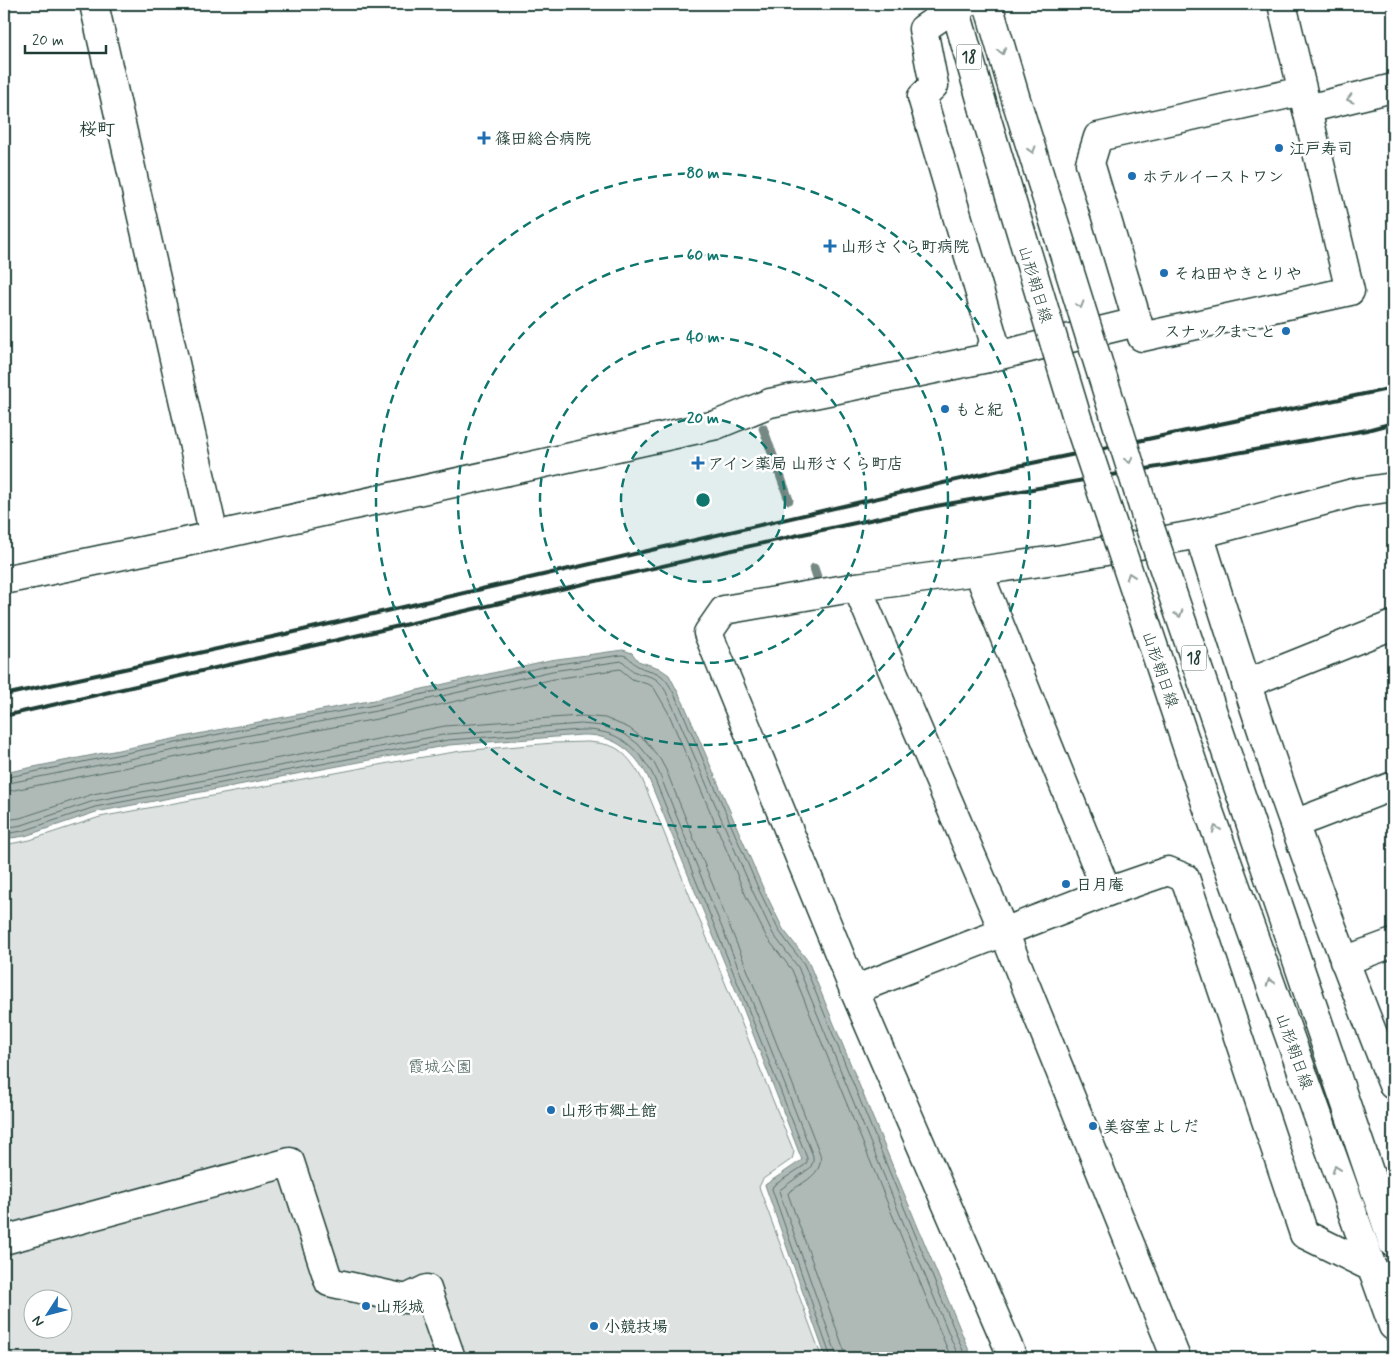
<svg xmlns="http://www.w3.org/2000/svg" width="1397" height="1362" font-family="Mynerve,'Klee One',sans-serif">
<rect width="100%" height="100%" fill="#fff"/>
<filter id="ink" filterUnits="userSpaceOnUse"><feTurbulence type="fractalNoise" baseFrequency=".02" numOctaves="2"/><feDisplacementMap in="SourceGraphic" scale="10" xChannelSelector="R" yChannelSelector="G"/><feConvolveMatrix kernelMatrix="1 2 1 2 8 2 1 2 1" color-interpolation-filters="sRGB"/></filter>
<g filter="url(#ink)">
<path fill="#dee3e2" stroke="#7e908b" fill-rule="evenodd" d="M588,742C598,743 611,744 619,750C629,757 638,771 643,781L794,1152L792,1159L763,1179L759,1187L822,1358H4V845L30,840L100,817L405,760L461,751L553,743ZM32,1300H62V1330H32Z"/>
<path fill="#afbab7" stroke="#758883" d="M623,650L632,653L638,661L659,668L669,675L684,704L763,888L783,929L808,961L972,1358H826L765,1185L802,1160L741,1003L648,777C638,758 623,742 601,737C595,735 588,735 582,735L449,745L96,812L25,836L4,839V773L243,725L374,700L550,660Z"/>
<g fill="none" stroke-linecap="round" stroke-linejoin="round">
<g stroke="#596f68" stroke-width="1">
<path d="M4,778L244,729L375,705L551,665L622,655C631,656 631,663 638,666C644,670 651,670 657,673C669,679 674,695 680,706L759,890L779,931L804,964L966,1358"/>
<path d="M4,784L245,736L376,711L552,671L622,661C627,664 629,669 635,672C641,675 648,675 654,678C664,683 669,699 674,709L753,892L773,934L798,967L959,1358"/>
<path d="M4,792L247,743L377,719L554,679L620,669L632,679L650,685L654,688L668,712L746,896L767,938L792,970L951,1358"/>
<path d="M4,820L20,818L93,794L445,726L550,718L581,716L605,718L629,728L645,740L660,759L666,770L758,996L820,1154C824,1174 803,1182 789,1192L788,1194L844,1350L845,1358"/>
<path d="M4,828L22,825L94,801L448,734L581,724L603,726L626,735L638,744L654,763L659,773L751,999L813,1156V1162L810,1168L781,1189L779,1191L836,1353L837,1358"/>
<path d="M4,834L23,831L95,807L448,740L581,730C588,730 595,730 602,732C625,736 642,755 653,775L745,1001L807,1158V1162L805,1165L773,1186L772,1189L831,1358"/>
</g>
<g stroke="#758883" stroke-width="9">
<path d="M763,428L789,500"/>
<path d="M814,568L818,580"/>
</g>
<g stroke="#1f3d34" stroke-width="31">
<g id="minor">
<path d="M94,4L214,536L716,425L770,403L988,358L1137,322"/>
<path d="M965,4L955,7L923,29L934,85L922,97L994,341L988,358"/>
<path d="M1282,4L1350,291L1142,337L1090,163L1098,137L1302,91"/>
<path d="M1307,109L1393,88"/>
<path d="M1199,534C1230,632 1260,730 1295,826C1326,913 1359,999 1393,1085"/>
<path d="M978,571L1107,892"/>
<path d="M4,580L214,536"/>
<path d="M857,587L724,610L708,633L854,990L1013,1358"/>
<path d="M1246,684L1393,625"/>
<path d="M1294,824L1393,786"/>
<path d="M1344,961L1393,943"/>
<path d="M854,990L1107,892L1168,871L1185,878L1304,1234L1373,1268"/>
<path d="M4,1240L290,1162L329,1282L406,1299L427,1289L451,1358"/>
<path d="M1176,1358L1004,932L857,587L978,571L1062,559L1199,534L1353,493L1393,487"/>
</g>
</g>
<g stroke="#1f3d34" stroke-width="31">
<g id="major">
<path d="M954,4L984,110"/>
<path d="M988,4L1017,103"/>
<path d="M1382,1210L1393,1243"/>
<path d="M1353,1214L1393,1326"/>
</g>
</g>
<use href="#minor" stroke="#fff" stroke-width="28"/>
<use href="#major" stroke="#fff" stroke-width="28"/>
<g stroke="#1f3d34" stroke-width="4">
<path d="M4,695L277,636L1013,467L1393,388"/>
<path d="M4,716L803,534L936,506L1367,430L1393,423"/>
</g>
<g stroke="#1f3d34" stroke-width="31" stroke-linecap="butt">
<g id="major-bridge">
<path d="M1017,103L1145,513L1382,1210"/>
<path d="M984,110L1078,421L1207,806L1353,1214"/>
</g>
</g>
<use href="#major-bridge" stroke="#fff" stroke-width="28"/>
</g>
<defs><path id="oneway-chevron" d="M-2-3.5L2.5 0L-2 3.5" fill="none" stroke-width="1.6" stroke-linecap="round" stroke-linejoin="round" transform="scale(1.25)"/></defs>
<g stroke="#8f9e9a">
<use href="#oneway-chevron" transform="translate(1002 51) rotate(74)"/>
<use href="#oneway-chevron" transform="translate(1350 99) rotate(166)"/>
<use href="#oneway-chevron" transform="translate(1032 150) rotate(73)"/>
<use href="#oneway-chevron" transform="translate(1080 305) rotate(73)"/>
<use href="#oneway-chevron" transform="translate(1129 460) rotate(73)"/>
<use href="#oneway-chevron" transform="translate(1130 576) rotate(-109)"/>
<use href="#oneway-chevron" transform="translate(1179 614) rotate(71)"/>
<use href="#oneway-chevron" transform="translate(1216 829) rotate(-110)"/>
<use href="#oneway-chevron" transform="translate(1270 982) rotate(-110)"/>
<use href="#oneway-chevron" transform="translate(1336 1169) rotate(-110)"/>
</g>
</g>
<circle cx="703" cy="500" r="82" fill="#0f766e" fill-opacity=".12"/>
<g fill="none" stroke="#0f766e" stroke-width="2.5" stroke-dasharray="9 6">
<circle cx="703" cy="500" r="82"/>
<circle cx="703" cy="500" r="163"/>
<circle cx="703" cy="500" r="245"/>
<circle cx="703" cy="500" r="327"/>
</g>
<g fill="#1f6fb2" stroke="#fff" stroke-width="2">
<path d="M481.5 130.5h5v5h5v5h-5v5h-5v-5h-5v-5h5z"/>
<circle cx="1279" cy="148" r="5"/>
<circle cx="1132" cy="176" r="5"/>
<path d="M827.5 238.5h5v5h5v5h-5v5h-5v-5h-5v-5h5z"/>
<circle cx="1164" cy="273" r="5"/>
<circle cx="1286" cy="331" r="5"/>
<circle cx="945" cy="409" r="5"/>
<path d="M695.5 455.5h5v5h5v5h-5v5h-5v-5h-5v-5h5z"/>
<circle cx="1066" cy="884" r="5"/>
<circle cx="551" cy="1110" r="5"/>
<circle cx="1093" cy="1126" r="5"/>
<circle cx="366" cy="1306" r="5"/>
<circle cx="594" cy="1326" r="5"/>
</g>
<g text-anchor="middle" stroke-width="5" stroke-linejoin="round" paint-order="stroke">
<g fill="#fff" stroke="#627771" stroke-width="1">
<rect x="956.5" y="44.5" width="25" height="25" rx="4"/>
<rect x="1181.5" y="645.5" width="25" height="25" rx="4"/>
</g>
<g font-size="15" font-weight="bold" fill="#1f3d34">
<text x="969" y="62">18</text>
<text x="1194" y="663">18</text>
</g>
<g font-size="16" font-weight="bold" fill="#1f3d34" stroke="#fff" text-anchor="start">
<text x="495" y="144">篠田総合病院</text>
<text x="1289" y="154">江戸寿司</text>
<text x="1142" y="182">ホテルイーストワン</text>
<text x="841" y="252">山形さくら町病院</text>
<text x="1174" y="279">そね田やきとりや</text>
<text x="1276" y="337" text-anchor="end">スナックまこと</text>
<text x="955" y="415">もと紀</text>
<text x="708" y="469">アイン薬局 山形さくら町店</text>
<text x="1076" y="890">日月庵</text>
<text x="561" y="1116">山形市郷土館</text>
<text x="1103" y="1132">美容室よしだ</text>
<text x="376" y="1312">山形城</text>
<text x="604" y="1332">小競技場</text>
</g>
<g font-size="16" fill="#1f3d34" stroke="#fff">
<text transform="translate(1036 284) rotate(73)" y="6">山形朝日線</text>
<text transform="translate(1161 669) rotate(71)" y="6">山形朝日線</text>
<text transform="translate(1295 1051) rotate(70)" y="6">山形朝日線</text>
</g>
<g font-size="16" fill="#455e57" stroke="#fff">
<text x="440" y="1072">霞城公園</text>
</g>
<g font-size="18" font-weight="bold" fill="#1f3d34" stroke="#fff">
<text x="97" y="135">桜町</text>
</g>
</g>
<circle cx="703" cy="500" r="8" fill="#0f766e" stroke="#fff" stroke-width="2.5"/>
<g font-size="15" text-anchor="middle" font-weight="bold" fill="#0f766e" stroke="#fff" stroke-width="5" stroke-linejoin="round" paint-order="stroke">
<text x="703" y="178">80 m</text>
<text x="703" y="260">60 m</text>
<text x="703" y="342">40 m</text>
<text x="703" y="423">20 m</text>
</g>
<rect width="1397" height="1362" fill="none" stroke="#fff" stroke-width="20"/>
<rect x="10" y="10" width="1377" height="1342" fill="none" stroke="#1f3d34" stroke-width="2" filter="url(#ink)"/>
<g transform="translate(48 1314) rotate(234)"><circle r="24" fill="#ffffff" stroke="#a5b1ae"/>
<path d="M0-4L9 19L0 12L-9 19Z" fill="#1f6fb2"/>
<text y="-8" font-size="14" font-weight="bold" text-anchor="middle" fill="#1f3d34">N</text>
</g>
<path d="M25 45v8h81v-8" fill="none" stroke="#1f3d34" stroke-width="2.5"/>
<text x="32" y="45" font-size="15" fill="#1f3d34" stroke="#ffffff" stroke-width="4" paint-order="stroke">20 m</text>
</svg>
